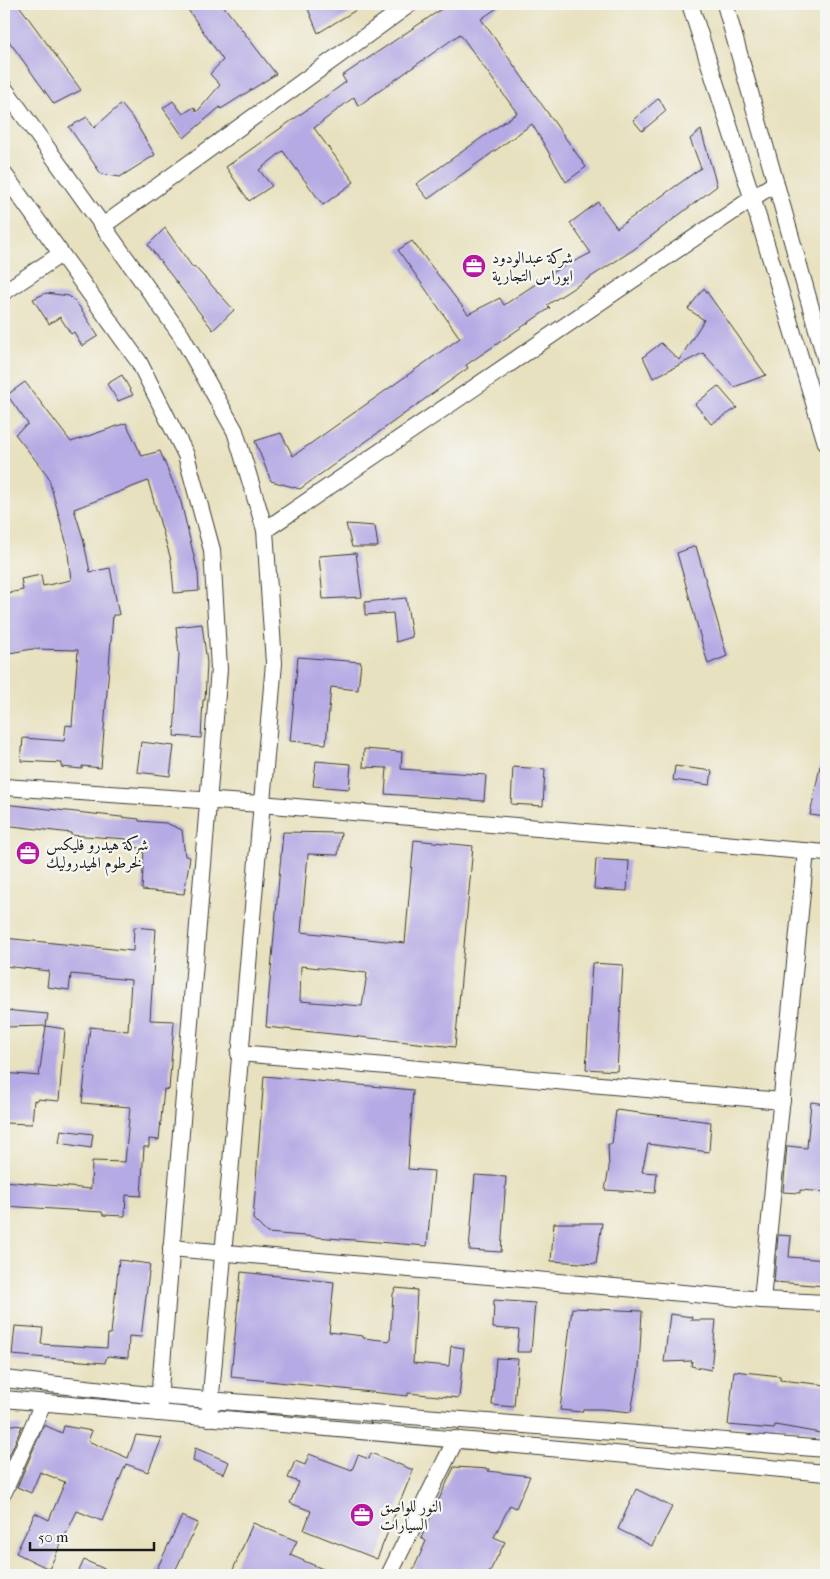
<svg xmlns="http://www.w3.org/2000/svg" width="830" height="1579" font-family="'IM FELL French Canon',Amiri,serif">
<rect width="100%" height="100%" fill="#f6f6f2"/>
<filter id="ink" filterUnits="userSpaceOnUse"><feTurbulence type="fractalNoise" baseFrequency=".02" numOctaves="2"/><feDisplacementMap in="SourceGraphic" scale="10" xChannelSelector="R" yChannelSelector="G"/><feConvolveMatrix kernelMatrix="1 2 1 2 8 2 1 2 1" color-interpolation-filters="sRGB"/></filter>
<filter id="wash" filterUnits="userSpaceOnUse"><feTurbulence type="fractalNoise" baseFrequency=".0096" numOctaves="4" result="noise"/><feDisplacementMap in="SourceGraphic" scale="20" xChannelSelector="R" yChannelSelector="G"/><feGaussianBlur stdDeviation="1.12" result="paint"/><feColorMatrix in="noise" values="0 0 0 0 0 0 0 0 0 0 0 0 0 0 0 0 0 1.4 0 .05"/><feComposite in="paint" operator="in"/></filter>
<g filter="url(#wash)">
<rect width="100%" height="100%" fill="#e8e1bf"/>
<g id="blocks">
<g fill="#b5aae4" fill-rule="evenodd">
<path d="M4,4H18L81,90L54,104L4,34Z"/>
<path d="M184,4H222L276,74L221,109L220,107L184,138L163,108L173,101L183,114L194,107L197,112L220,85L210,74L223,60Z"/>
<path d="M306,4H366L318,33Z"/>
<path d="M449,4H503L481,19L586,167L566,182L532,124L428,199L416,184L517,113L460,34L358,106L354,97L314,128L354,182L323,205L283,151L259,170L272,186L249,201L226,167L346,82L342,76Z"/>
<path d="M659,98L666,111L642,131L633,120Z"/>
<path d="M121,104L139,126L138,127L155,155L120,177L101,174L69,127L87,117L94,128Z"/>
<path d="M701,130L717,186L633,250L547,305L550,308L466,365L468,368L300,489L271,481L255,441L281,433L293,456L460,338L398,250L412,241L468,314L500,298L504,305L546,277L545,276L591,253L570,223L598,202L617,228L701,168L690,139Z"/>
<path d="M165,228L193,268L194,266L234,310L213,330L148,245Z"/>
<path d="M704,288L766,375L734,387L703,353L653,378L643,357L661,343L679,360L704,320L688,309Z"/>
<path d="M46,293L69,296L79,306L98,336L82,346L74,332L71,334L60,317L49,324L33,299Z"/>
<path d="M122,375L133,395L118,401L107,384Z"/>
<path d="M25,382L71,442L126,423L142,456L160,451L181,502L198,573L199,591L174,593L171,560L148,481L74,509L83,538L90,572L110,568L119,615H113L101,768L82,766V769L61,767L62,763L21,761L23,738L64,741L66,725L72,726L78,650L32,649L4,654V594L23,590L21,579L41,575L43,586L71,580L67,545L48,476L15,434L28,424L7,395Z"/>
<path d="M718,386L737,408L711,424L695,404Z"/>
<path d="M346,524L375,526L378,547H352Z"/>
<path d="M696,546L727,656L708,664L677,553Z"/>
<path d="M356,553L362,597L323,599L319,556Z"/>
<path d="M406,598L412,637L396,642L393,613L365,615V602Z"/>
<path d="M202,624L207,663L205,700H203L201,738L174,736L179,654L176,627Z"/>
<path d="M298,657L361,662L358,690L331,687L326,744L290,741Z"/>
<path d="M141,742L174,746L170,776L137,772Z"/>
<path d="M364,749L402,752L401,769L486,775L484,801L385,794L387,768L363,767Z"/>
<path d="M316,761L351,764L349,789L313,786Z"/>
<path d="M675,766L712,771L710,785L673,780Z"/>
<path d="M820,766H826V817L810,815Z"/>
<path d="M513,767L545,769L543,806L511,804Z"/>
<path d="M4,804L139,819V821L166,823L182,830L185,856L190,857L184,894L142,890L144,848L126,847L127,839L71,835V833L4,825Z"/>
<path d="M283,832L341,833L338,855L308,854L301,932L405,943L414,840L473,846L455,1047L266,1027ZM301,966L367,973L362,1006L300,1001Z"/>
<path d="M596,859L629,861L627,891L594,889Z"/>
<path d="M134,927L156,929L150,1020L174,1021L169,1090L164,1089L159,1140L149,1139V1147H144L141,1196L126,1195L125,1216L103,1215L102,1212L4,1206V1181L91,1189L92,1161L125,1162L130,1107L82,1103L90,1027L128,1031L131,980L71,974L69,990L47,987L49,971L4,966V938L133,951Z"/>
<path d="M592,963L623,965L617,1071L586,1069Z"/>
<path d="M4,1010L48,1014L46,1026L4,1027Z"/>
<path d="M46,1026L65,1029L59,1101L37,1099V1101L34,1100L32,1124L4,1123V1073L39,1076Z"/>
<path d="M264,1076L413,1090L408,1169L434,1171L427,1246L267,1233L253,1219Z"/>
<path d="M811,1102L826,1104V1192L800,1190V1193L783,1192L787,1146L807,1148Z"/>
<path d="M616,1110L711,1122L709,1152L648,1144L642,1172L657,1173L655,1193L605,1190L609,1168L608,1144H612Z"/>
<path d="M61,1130L93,1134L91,1148L59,1143Z"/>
<path d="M475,1175L506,1177L501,1252L469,1250Z"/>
<path d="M554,1223H602L596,1264L551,1261Z"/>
<path d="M778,1235L791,1236L789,1257L826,1260V1286L774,1282Z"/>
<path d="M119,1260L150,1264L141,1337L129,1336L128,1358L107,1356L105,1363L12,1355L15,1326L43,1328L41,1344L107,1348L108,1334H111Z"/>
<path d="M241,1272L334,1282L329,1332L363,1336V1338L390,1341L393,1294L396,1288L417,1290L413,1363L449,1366L451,1346L464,1348L459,1398L408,1393V1396L231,1377Z"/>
<path d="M494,1300L535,1303L531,1352H517L519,1330L493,1328Z"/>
<path d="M572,1308L642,1311L639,1368L631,1412L601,1409H583L582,1412L560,1410Z"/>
<path d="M670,1314L692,1317L691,1320H716L711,1370L691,1366L692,1361L664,1362Z"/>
<path d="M496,1358L518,1359L514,1407L492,1405Z"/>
<path d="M734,1371L780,1376V1380L826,1385V1434L775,1425L774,1429L728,1425Z"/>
<path d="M4,1424L22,1426L4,1468Z"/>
<path d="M44,1425L62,1433L64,1426L92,1431L88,1441L128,1458L136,1435L162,1438L148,1472L126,1464L102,1521L77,1511L49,1569L16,1553L35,1513L49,1520L65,1482L40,1472L31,1493L17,1487Z"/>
<path d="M195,1448L229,1462L224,1474L193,1461Z"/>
<path d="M371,1453L413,1470L377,1559L304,1530L311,1511L290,1503L299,1482L288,1478L295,1461L305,1465L309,1454L352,1470L358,1455L369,1459Z"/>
<path d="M454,1467L489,1469L488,1471L530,1476L516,1508L510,1505L494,1537L505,1542L488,1575H411L426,1541L421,1538Z"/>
<path d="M636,1489L672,1507L652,1546L618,1529Z"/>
<path d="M182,1516L198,1523L173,1575H154Z"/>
<path d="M253,1523L297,1541L290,1555L337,1575H240L232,1572Z"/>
<path d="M84,1560L118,1575H77Z"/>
</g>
</g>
</g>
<g filter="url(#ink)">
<use href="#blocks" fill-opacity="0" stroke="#3b3a34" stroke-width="1"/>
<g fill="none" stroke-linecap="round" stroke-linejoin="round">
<g stroke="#3b3a34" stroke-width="18">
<g id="minor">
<path d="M690,4L752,197L826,443"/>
<path d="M725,4L826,361"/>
<path d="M4,88L181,335L235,431L265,530L274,663L209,1418"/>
<path d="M4,174L139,362L186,455L212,550L219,669L158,1413"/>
<path d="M104,225L410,4"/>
<path d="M4,292L61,254"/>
<path d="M265,530L775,183"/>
<path d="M4,787L261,804L826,853"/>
<path d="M239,1053L782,1101"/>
<path d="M171,1248L762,1300L826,1303"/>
<path d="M762,1300L806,851"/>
<path d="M4,1379L159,1396L826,1449"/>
<path d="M4,1399L826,1473"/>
<path d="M4,1492L43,1403"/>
<path d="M389,1575L456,1439"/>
</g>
</g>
<use href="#minor" stroke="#fff" stroke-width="16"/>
</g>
</g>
<defs>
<g id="office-disc" transform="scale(1.25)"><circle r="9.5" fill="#b5179e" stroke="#f6f6f2"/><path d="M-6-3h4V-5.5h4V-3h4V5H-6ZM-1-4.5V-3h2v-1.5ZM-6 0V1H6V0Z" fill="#fff"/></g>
</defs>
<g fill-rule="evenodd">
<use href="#office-disc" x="474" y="266"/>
<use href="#office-disc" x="28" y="853"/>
<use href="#office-disc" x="362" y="1515"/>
</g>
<g text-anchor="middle" stroke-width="4.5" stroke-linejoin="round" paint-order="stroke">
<g font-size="16" fill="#1c1c1c" stroke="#f6f6f2" text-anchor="start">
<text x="492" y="263">شركة عبدالودود<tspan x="492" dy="18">ابوراس التجارية</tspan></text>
<text x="46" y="850">شركة هيدرو فليكس<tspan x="46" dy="18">لخرطوم الهيدروليك</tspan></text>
<text x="380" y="1512">النور للواصق<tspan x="380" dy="18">السيارات</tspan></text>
</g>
</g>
<rect width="830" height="1579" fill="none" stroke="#f6f6f2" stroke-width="20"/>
<path d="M30 1542v8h124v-8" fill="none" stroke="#1c1c1c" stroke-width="2.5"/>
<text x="38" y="1542" font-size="15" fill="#1c1c1c" stroke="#f6f6f2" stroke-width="4" paint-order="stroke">50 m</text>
</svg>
